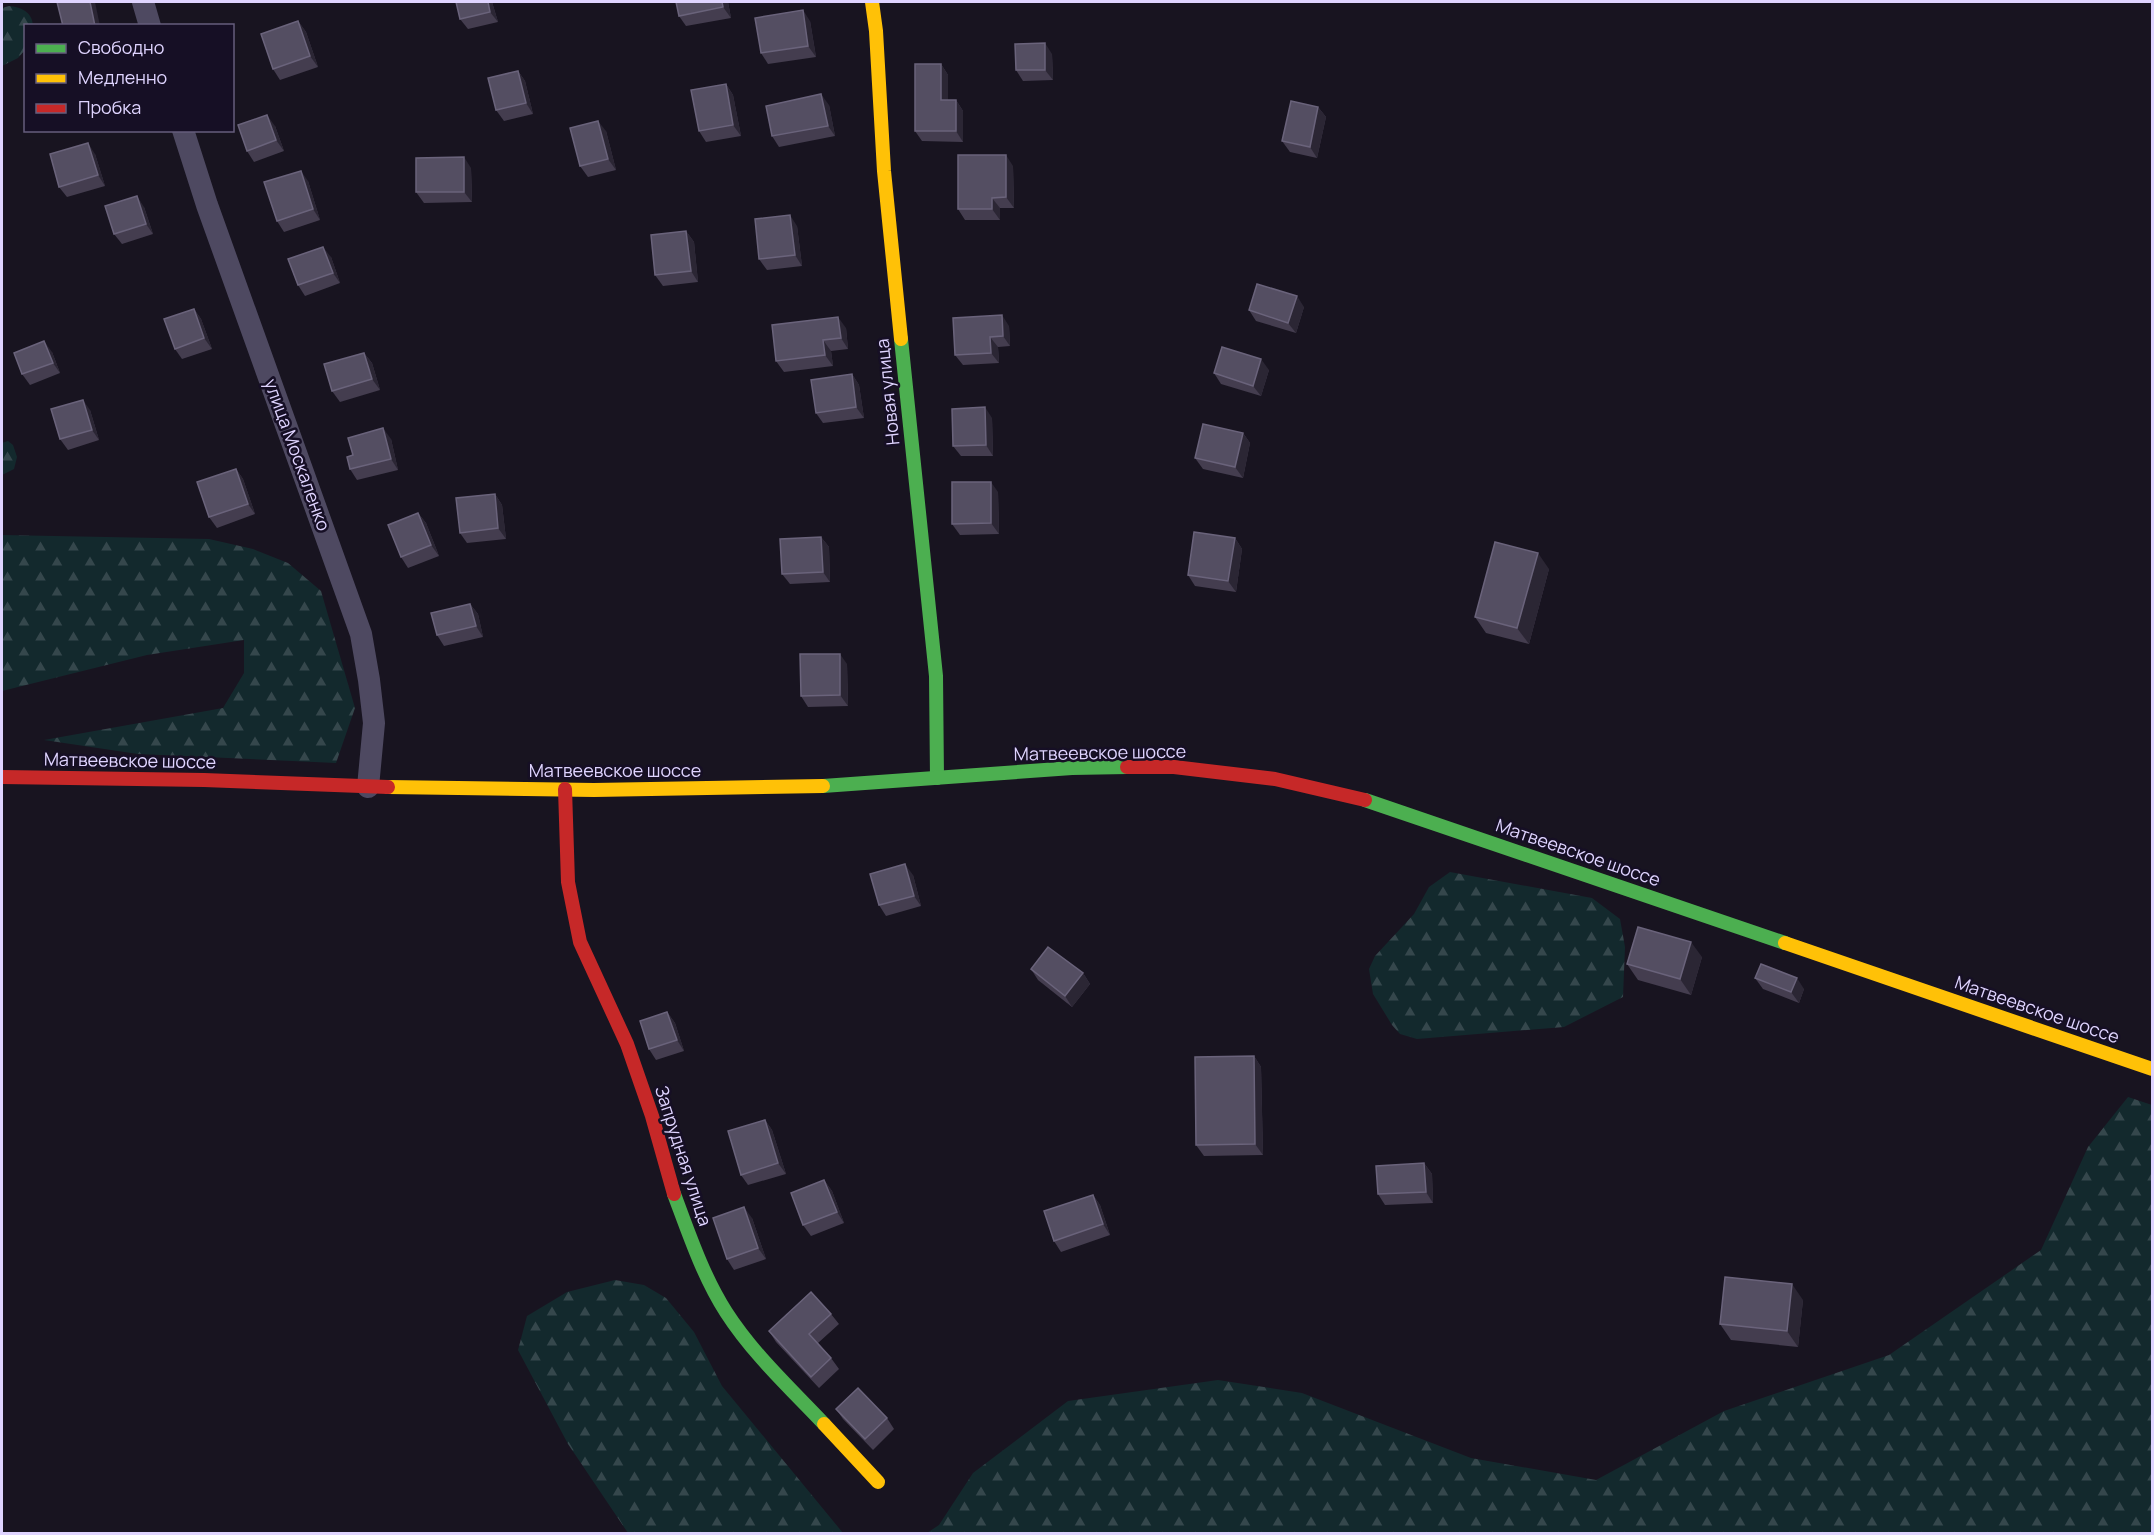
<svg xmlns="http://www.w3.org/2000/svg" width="2154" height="1535" font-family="Manrope,sans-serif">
<defs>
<pattern id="forest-firs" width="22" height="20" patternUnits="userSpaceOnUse" patternTransform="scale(1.5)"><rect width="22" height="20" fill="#13292d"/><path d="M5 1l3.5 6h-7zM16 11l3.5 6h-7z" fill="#35474c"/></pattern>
</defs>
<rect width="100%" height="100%" fill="#181420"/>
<g fill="url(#forest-firs)">
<path d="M9,6C21,7 32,12 33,25L26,26L25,50L18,58L2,66V8Z"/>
<path d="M8,441L13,445L17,457L14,469L2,475V443Z"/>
<path d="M2,535L209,539L253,549L288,563L321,591L355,708L336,763L138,754L44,740L223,708L244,673V640L147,655L2,691Z"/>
<path d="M1450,872L1592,898L1620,919L1625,947L1623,997L1564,1027L1417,1039L1400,1034L1392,1025L1373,994L1369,969L1375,956L1414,914L1429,887Z"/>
<path d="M2128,1097L2152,1105V1533H927L939,1525L973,1473L1068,1401L1218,1380L1302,1393L1471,1458L1596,1480L1724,1411L1889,1355L2041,1250L2088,1147Z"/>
<path d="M615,1280L644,1285L666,1298L694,1332L722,1386L843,1533H628L568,1444L518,1350L527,1316L567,1292Z"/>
</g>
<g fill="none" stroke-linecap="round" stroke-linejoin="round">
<g stroke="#4e4961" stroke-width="22">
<path d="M143,2L150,26"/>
<path d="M183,130L207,205L361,634L369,680L374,723L368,787"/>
</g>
<g stroke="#4caf50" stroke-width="14">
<path d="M901,339L936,676L937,778"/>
<path d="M823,786L1072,768L1127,767"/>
<path d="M1365,800L1785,943"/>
<path d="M674,1194C689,1234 703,1276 726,1312C753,1354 790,1388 824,1424"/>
</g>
<g stroke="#ffc107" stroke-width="14">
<path d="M872,2L876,31L884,171L901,339"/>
<path d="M388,787L594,790L823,786"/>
<path d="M1785,943L2152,1069"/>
<path d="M824,1424L878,1482"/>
</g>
<g stroke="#c62828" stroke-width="14">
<path d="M1127,767H1174L1275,779L1365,800"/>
<path d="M2,777L204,780L388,787"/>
<path d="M565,789L568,882L580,942L627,1044L652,1116L674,1194"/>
</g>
</g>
<g fill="#443d4f">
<path d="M456,2H492L498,22L468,29L460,19Z"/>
<path d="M728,2L731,18L686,26L679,16Z"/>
<path d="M298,21L306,32L318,67L280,80L273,69Z"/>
<path d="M810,21L816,57L768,64L761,53Z"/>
<path d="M1052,54L1053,80L1023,81L1016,70Z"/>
<path d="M941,64L948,75V100H956L963,111V142L922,141L915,131Z"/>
<path d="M518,71L525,81L533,114L504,121L496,110Z"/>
<path d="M726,84L733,95L741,136L706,142L699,131Z"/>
<path d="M829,105L835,136L779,147L772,136Z"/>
<path d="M1318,107L1326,117L1317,158L1290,152L1282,141Z"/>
<path d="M275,126L284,151L254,162L247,151Z"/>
<path d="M606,131L616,170L588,177L580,166Z"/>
<path d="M95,154L105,186L67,197L59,187Z"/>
<path d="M1013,166L1014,208H1000V220H965L958,209Z"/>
<path d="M471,168L472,202L424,203L416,192Z"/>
<path d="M308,181L320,220L284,232L277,221Z"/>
<path d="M144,207L153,234L122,244L114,234Z"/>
<path d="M797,226L802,266L767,270L759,259Z"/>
<path d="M686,231L694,242L698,282L663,286L655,275Z"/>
<path d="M331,257L340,283L305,296L298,285Z"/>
<path d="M1304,307L1296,333L1256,321L1249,310Z"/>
<path d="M194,309L201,319L212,349L182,359L175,349Z"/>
<path d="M1009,326L1010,346L998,347L999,363L963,365L955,355Z"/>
<path d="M846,328L848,349L831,351L833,366L784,372L776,361Z"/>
<path d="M52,352L60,373L30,385L22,374Z"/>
<path d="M364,353L372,363L380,390L340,402L332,391Z"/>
<path d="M1269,370L1261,396L1221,384L1214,373Z"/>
<path d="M852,374L859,385L864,418L823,423L816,413Z"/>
<path d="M90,410L99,440L68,450L60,439Z"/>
<path d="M992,418L993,456H961L953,446Z"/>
<path d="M1243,433L1250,443L1243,478L1203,469L1195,458Z"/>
<path d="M391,439L398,470L357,480L350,469L353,455Z"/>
<path d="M236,469L243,479L255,514L217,528L209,517Z"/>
<path d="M998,492L999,534L960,535L952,524Z"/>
<path d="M495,494L502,505L506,539L467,543L460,533Z"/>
<path d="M418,513L426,523L439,556L408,568L401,557Z"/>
<path d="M821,537L829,547L830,582L790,584L782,574Z"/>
<path d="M1235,538L1242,549L1236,592L1195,586L1188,575Z"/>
<path d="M1549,569L1529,644L1486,633L1475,617Z"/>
<path d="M470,604L478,614L483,637L444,646L437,635Z"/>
<path d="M847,664L848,706L808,707L801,696Z"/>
<path d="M913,875L921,906L886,916L879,905Z"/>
<path d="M1702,957L1691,995L1638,980L1627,964Z"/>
<path d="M1031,969L1083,973L1090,984L1072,1007L1038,980Z"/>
<path d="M1755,978L1804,989L1799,1003L1763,989Z"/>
<path d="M667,1012L675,1023L684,1051L656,1060L649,1049Z"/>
<path d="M1254,1056L1261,1067L1263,1155L1204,1156L1196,1145Z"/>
<path d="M765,1120L772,1130L786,1174L748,1185L741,1175Z"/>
<path d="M1424,1163L1432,1174L1433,1203L1385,1205L1378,1194Z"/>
<path d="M824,1180L832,1191L844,1223L811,1236L803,1225Z"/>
<path d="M1093,1195L1100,1205L1110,1235L1061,1252L1054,1241Z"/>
<path d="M752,1218L766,1259L734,1270L727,1259Z"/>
<path d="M1803,1300L1798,1347L1731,1340L1720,1324Z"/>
<path d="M831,1314L839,1324L818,1343L831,1358L839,1369L819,1388L776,1342L769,1331Z"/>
<path d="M836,1409L887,1418L894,1429L873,1450L843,1419Z"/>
</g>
<g fill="#2b2634">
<path d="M90,2H95L100,26H95Z"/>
<path d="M488,2H492L498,22L490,12Z"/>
<path d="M722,2H728L731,18L723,7Z"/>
<path d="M803,10L810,21L816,57L808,46Z"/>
<path d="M298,21L306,32L318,67L310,56Z"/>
<path d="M1045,43L1052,54L1053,80L1045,70Z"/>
<path d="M941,64L948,75V111L941,100Z"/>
<path d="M518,71L525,81L533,114L526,103Z"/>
<path d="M726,84L733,95L741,136L733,125Z"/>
<path d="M821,94L829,105L835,136L828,126Z"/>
<path d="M956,100L963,111V142L956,131Z"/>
<path d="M1318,107L1326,117L1317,158L1310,147Z"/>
<path d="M267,115L275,126L284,151L276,140Z"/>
<path d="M598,121L606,131L616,170L608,159Z"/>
<path d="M88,143L95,154L105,186L98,175Z"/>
<path d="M1006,155L1013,166L1014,208L1006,197Z"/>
<path d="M464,157L471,168L472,202L464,192Z"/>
<path d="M301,171L308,181L320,220L313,209Z"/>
<path d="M137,196L144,207L153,234L146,224Z"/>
<path d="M992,198L1000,208V220L992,209Z"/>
<path d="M790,215L797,226L802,266L795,255Z"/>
<path d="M686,231L694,242L698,282L691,271Z"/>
<path d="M323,247L331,257L340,283L333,273Z"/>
<path d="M1297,296L1304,307L1296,333L1288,323Z"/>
<path d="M194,309L201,319L212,349L204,338Z"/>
<path d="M1002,315L1009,326L1010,346L1003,336Z"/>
<path d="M838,317L846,328L848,349L841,338Z"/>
<path d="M990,337L998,347L999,363L991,353Z"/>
<path d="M823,340L831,351L833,366L825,355Z"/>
<path d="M44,341L52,352L60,373L53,363Z"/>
<path d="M364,353L372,363L380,390L372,379Z"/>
<path d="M1261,359L1269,370L1261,396L1253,386Z"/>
<path d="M852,374L859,385L864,418L856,407Z"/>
<path d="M83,400L90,410L99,440L92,430Z"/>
<path d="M985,407L992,418L993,456L986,445Z"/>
<path d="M383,428L391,439L398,470L391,459Z"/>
<path d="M1243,433L1250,443L1243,478L1235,467Z"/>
<path d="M236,469L243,479L255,514L248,504Z"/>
<path d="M991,482L998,492L999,534L991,523Z"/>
<path d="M495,494L502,505L506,539L498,528Z"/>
<path d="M418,513L426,523L439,556L431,545Z"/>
<path d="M821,537L829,547L830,582L823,572Z"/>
<path d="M1235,538L1242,549L1236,592L1228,581Z"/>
<path d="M1538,553L1549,569L1529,644L1517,628Z"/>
<path d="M470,604L478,614L483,637L476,626Z"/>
<path d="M840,654L847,664L848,706L840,695Z"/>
<path d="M905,864L913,875L921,906L914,896Z"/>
<path d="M1691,942L1702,957L1691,995L1680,979Z"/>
<path d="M1083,973L1090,984L1072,1007L1065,996Z"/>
<path d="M1797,978L1804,989L1799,1003L1791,992Z"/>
<path d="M667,1012L675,1023L684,1051L677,1040Z"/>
<path d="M1254,1056L1261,1067L1263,1155L1255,1144Z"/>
<path d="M765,1120L772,1130L786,1174L778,1163Z"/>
<path d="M1424,1163L1432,1174L1433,1203L1426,1192Z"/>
<path d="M824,1180L832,1191L844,1223L837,1212Z"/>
<path d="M1093,1195L1100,1205L1110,1235L1103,1224Z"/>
<path d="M744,1207L752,1218L766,1259L758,1248Z"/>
<path d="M1792,1284L1803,1300L1798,1347L1787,1331Z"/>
</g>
<g fill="#544e62" stroke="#6a637b" stroke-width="1.5">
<path d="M57,2H90L95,26H63Z"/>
<path d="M456,2H488L490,12L460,19Z"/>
<path d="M676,2H722L723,7L679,16Z"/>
<path d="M803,10L808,46L761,53L755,18Z"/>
<path d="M298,21L310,56L273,69L261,34Z"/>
<path d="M1045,43V70H1016L1015,44Z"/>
<path d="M915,64H941V100H956V131H915Z"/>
<path d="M518,71L526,103L496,110L488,78Z"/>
<path d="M726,84L733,125L699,131L691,90Z"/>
<path d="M821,94L828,126L772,136L766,106Z"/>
<path d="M1291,101L1318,107L1310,147L1282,141Z"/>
<path d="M267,115L276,140L247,151L238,125Z"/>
<path d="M598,121L608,159L580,166L570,128Z"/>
<path d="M88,143L98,175L59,187L50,154Z"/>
<path d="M958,155H1006V197L992,198V209H958Z"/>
<path d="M464,157V192H416V158Z"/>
<path d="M301,171L313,209L277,221L264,182Z"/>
<path d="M137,196L146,224L114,234L105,206Z"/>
<path d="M790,215L795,255L759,259L755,219Z"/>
<path d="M686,231L691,271L655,275L651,235Z"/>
<path d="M323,247L333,273L298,285L288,259Z"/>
<path d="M1257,284L1297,296L1288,323L1249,310Z"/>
<path d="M194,309L204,338L175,349L164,319Z"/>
<path d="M1002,315L1003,336L990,337L991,353L955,355L953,318Z"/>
<path d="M838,317L841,338L823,340L825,355L776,361L772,325Z"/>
<path d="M44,341L53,363L22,374L14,353Z"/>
<path d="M1222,347L1261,359L1253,386L1214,373Z"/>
<path d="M364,353L372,379L332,391L324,364Z"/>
<path d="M852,374L856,407L816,413L811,380Z"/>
<path d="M83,400L92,430L60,439L51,409Z"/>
<path d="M985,407L986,445L953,446L952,409Z"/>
<path d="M1203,424L1243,433L1235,467L1195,458Z"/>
<path d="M383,428L391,459L350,469L347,457L353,455L348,438Z"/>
<path d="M236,469L248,504L209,517L197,482Z"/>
<path d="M952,482H991V523L952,524Z"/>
<path d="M495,494L498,528L460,533L456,498Z"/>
<path d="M418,513L431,545L401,557L388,525Z"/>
<path d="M1194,532L1235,538L1228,581L1188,575Z"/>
<path d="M821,537L823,572L782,574L780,539Z"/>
<path d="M1495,542L1538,553L1517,628L1475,617Z"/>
<path d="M470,604L476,626L437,635L431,613Z"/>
<path d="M800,654H840V695L801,696Z"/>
<path d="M905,864L914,896L879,905L870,874Z"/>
<path d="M1638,927L1691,942L1680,979L1627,964Z"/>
<path d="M1048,947L1083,973L1065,996L1031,969Z"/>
<path d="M1761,964L1797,978L1791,992L1755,978Z"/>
<path d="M667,1012L677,1040L649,1049L640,1021Z"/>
<path d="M1254,1056L1255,1144L1196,1145L1195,1057Z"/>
<path d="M765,1120L778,1163L741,1175L728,1131Z"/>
<path d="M1424,1163L1426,1192L1378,1194L1376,1166Z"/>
<path d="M824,1180L837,1212L803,1225L791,1193Z"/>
<path d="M1093,1195L1103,1224L1054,1241L1044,1211Z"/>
<path d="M744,1207L758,1248L727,1259L713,1218Z"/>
<path d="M1725,1277L1792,1284L1787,1331L1720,1324Z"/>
<path d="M811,1292L831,1314L809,1334L831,1358L811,1377L769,1331Z"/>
<path d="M858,1388L887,1418L865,1439L836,1409Z"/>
</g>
<g text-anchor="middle" stroke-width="5" stroke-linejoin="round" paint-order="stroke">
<g font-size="18" fill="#dfd4ff" stroke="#160f25">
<text transform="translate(888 392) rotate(-96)" y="6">Новая улица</text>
<text transform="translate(297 455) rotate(70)" y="6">улица Москаленко</text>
<text transform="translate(1100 753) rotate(-1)" y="6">Матвеевское шоссе</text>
<text transform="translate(130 761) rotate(1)" y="6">Матвеевское шоссе</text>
<text x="615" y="777">Матвеевское шоссе</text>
<text transform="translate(1578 853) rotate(19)" y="6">Матвеевское шоссе</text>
<text transform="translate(2037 1010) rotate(19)" y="6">Матвеевское шоссе</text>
<text transform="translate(683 1156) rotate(72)" y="6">Запрудная улица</text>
</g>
</g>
<rect width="2154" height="1535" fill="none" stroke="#dfd4ff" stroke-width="6"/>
<rect x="24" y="24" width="210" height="108" fill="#160f25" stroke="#665e7c" stroke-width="1.5"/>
<rect x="36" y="44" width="30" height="9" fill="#4caf50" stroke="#665e7c" stroke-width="1.5"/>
<text x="78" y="54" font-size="18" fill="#dfd4ff">Свободно</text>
<rect x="36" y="74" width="30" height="9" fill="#ffc107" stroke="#665e7c" stroke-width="1.5"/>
<text x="78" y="84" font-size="18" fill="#dfd4ff">Медленно</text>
<rect x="36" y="104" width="30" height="9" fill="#c62828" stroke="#665e7c" stroke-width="1.5"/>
<text x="78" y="114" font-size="18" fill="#dfd4ff">Пробка</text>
</svg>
